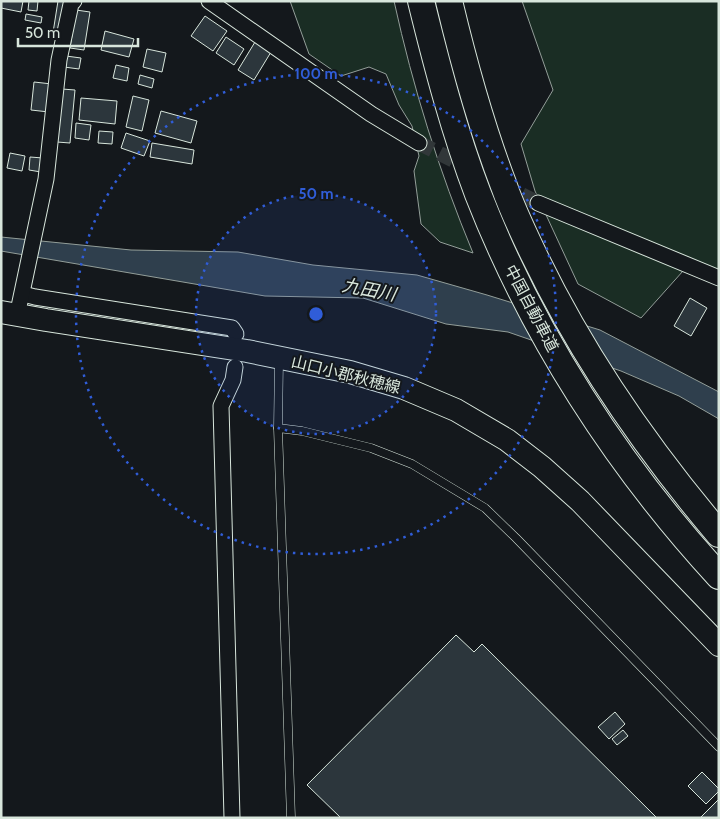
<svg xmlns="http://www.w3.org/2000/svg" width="720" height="819" font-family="Cabin,'Noto Sans JP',sans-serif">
<rect width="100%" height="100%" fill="#14181c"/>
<g fill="#1a2d24" stroke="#939e99">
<path d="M290,1H394C413,88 439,171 473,253L440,242L421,224L414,171L419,156L412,126L399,105L386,74L369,67L341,76L309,54Z"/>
<path d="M522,1H719V277L683,271L641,318L578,284L535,191L521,144L553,90Z"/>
</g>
<path fill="#2f3f4d" stroke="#939e99" d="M1,237L131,250L238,252L313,265L417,275L487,295L600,330L719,392V419L679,396L621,371L508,332L446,324L363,298L265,296L1,251Z"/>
<g fill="#2c363c" stroke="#d8e6dc">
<path d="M1,1H23L21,12L1,8Z"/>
<path d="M29,1H38L37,11L28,10Z"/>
<path d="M58,1H66L60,40L52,39Z"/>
<path d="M76,10L90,12L84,50L70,48Z"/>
<path d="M26,14L42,17L41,23L25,20Z"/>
<path d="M205,16L227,31L213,51L191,36Z"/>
<path d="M105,31L134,39L129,57L101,50Z"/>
<path d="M226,37L244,49L234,65L216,53Z"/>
<path d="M255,42L271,52L254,80L238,70Z"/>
<path d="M147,49L166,53L162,72L143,67Z"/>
<path d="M66,56L81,58L79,69L64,67Z"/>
<path d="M116,65L129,68L127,81L113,78Z"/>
<path d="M140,75L154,79L152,88L138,84Z"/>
<path d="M34,82L52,84L49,112L31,110Z"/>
<path d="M62,89L75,90L70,143L57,142Z"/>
<path d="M133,96L149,100L142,131L126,127Z"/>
<path d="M81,98L117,101L115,124L79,120Z"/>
<path d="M161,111L197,121L191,143L155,133Z"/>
<path d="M76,123L91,125L89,140L75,138Z"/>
<path d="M99,131L113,132L112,144L98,143Z"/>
<path d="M126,133L150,141L144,156L121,148Z"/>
<path d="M152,143L194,150L192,164L150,157Z"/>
<path d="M10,153L25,156L22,171L7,168Z"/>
<path d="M30,157L43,158L41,172L29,170Z"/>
<path d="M690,298L707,308L691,336L674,326Z"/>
<path d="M456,635L474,652L482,644L657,818H341L307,785Z"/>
<path d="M615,712L625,724L609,739L598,727Z"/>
<path d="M623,730L628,736L617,745L612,739Z"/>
<path d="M702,772L719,789V791L706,804L688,786Z"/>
<path d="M719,799V818H700Z"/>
</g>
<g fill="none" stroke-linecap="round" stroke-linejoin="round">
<path stroke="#313739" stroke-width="15" stroke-dasharray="15 8" stroke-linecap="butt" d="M419,143L538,203"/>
<g stroke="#d8e6dc" stroke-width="9">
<g id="service">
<path d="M279,360L278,428L291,818"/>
<path d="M278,428L302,431L371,448L412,464L485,508L516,538L719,747"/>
</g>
</g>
<g stroke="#d8e6dc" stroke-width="17">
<g id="minor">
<path d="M209,1L371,114L419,143"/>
<path d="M538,203L719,278"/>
<path d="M23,294L35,297L232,328L236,334"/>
<path d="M17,316L46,179L59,60L71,4L74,1"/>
<path d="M232,818L221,406L233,380L235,367"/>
</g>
</g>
<g stroke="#d8e6dc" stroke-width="24">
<path id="primary" d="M1,312L46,320L247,351L350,372L404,388L456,410L507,440L542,467L580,501L719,645"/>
</g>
<g stroke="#d8e6dc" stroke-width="28">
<g id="motorway">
<path d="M421,1C437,66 454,131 478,194C533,335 617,465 719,576"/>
<path d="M449,1C464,64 481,126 504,186C512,209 523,232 534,255C583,357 646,448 719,534"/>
</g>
</g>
<use href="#service" stroke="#14181c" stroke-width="8"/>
<use href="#minor" stroke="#14181c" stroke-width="15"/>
<use href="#primary" stroke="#14181c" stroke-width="22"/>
<use href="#motorway" stroke="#14181c" stroke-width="26"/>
</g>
<circle cx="316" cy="314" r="120" fill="#305dd8" fill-opacity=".12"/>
<g fill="none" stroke="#305dd8" stroke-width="2.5" stroke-dasharray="2.5 5">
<circle cx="316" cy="314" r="120"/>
<circle cx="316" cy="314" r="240"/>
</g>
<g text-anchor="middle" stroke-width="4" stroke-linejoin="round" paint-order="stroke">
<g font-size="16" fill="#d8e6dc" stroke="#14181c">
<text transform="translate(532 308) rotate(62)" y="6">中国自動車道</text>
<text transform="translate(346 374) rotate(14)" y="6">山口小郡秋穂線</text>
</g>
<g font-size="18" font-style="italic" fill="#d8e6dc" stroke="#14181c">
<text transform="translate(369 290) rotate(11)" y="6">九田川</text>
</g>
</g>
<circle cx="316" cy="314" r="8" fill="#305dd8" stroke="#14181c" stroke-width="2.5"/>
<g font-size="15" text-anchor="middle" font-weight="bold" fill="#305dd8" stroke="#14181c" stroke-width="4" stroke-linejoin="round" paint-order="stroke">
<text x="316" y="79">100 m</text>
<text x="316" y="199">50 m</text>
</g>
<rect width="720" height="819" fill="none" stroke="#d8e6dc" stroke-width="5"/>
<path d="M18 38v8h120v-8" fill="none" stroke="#d8e6dc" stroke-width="2.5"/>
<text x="25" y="38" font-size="15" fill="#d8e6dc" stroke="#14181c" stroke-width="4" paint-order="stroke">50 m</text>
</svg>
